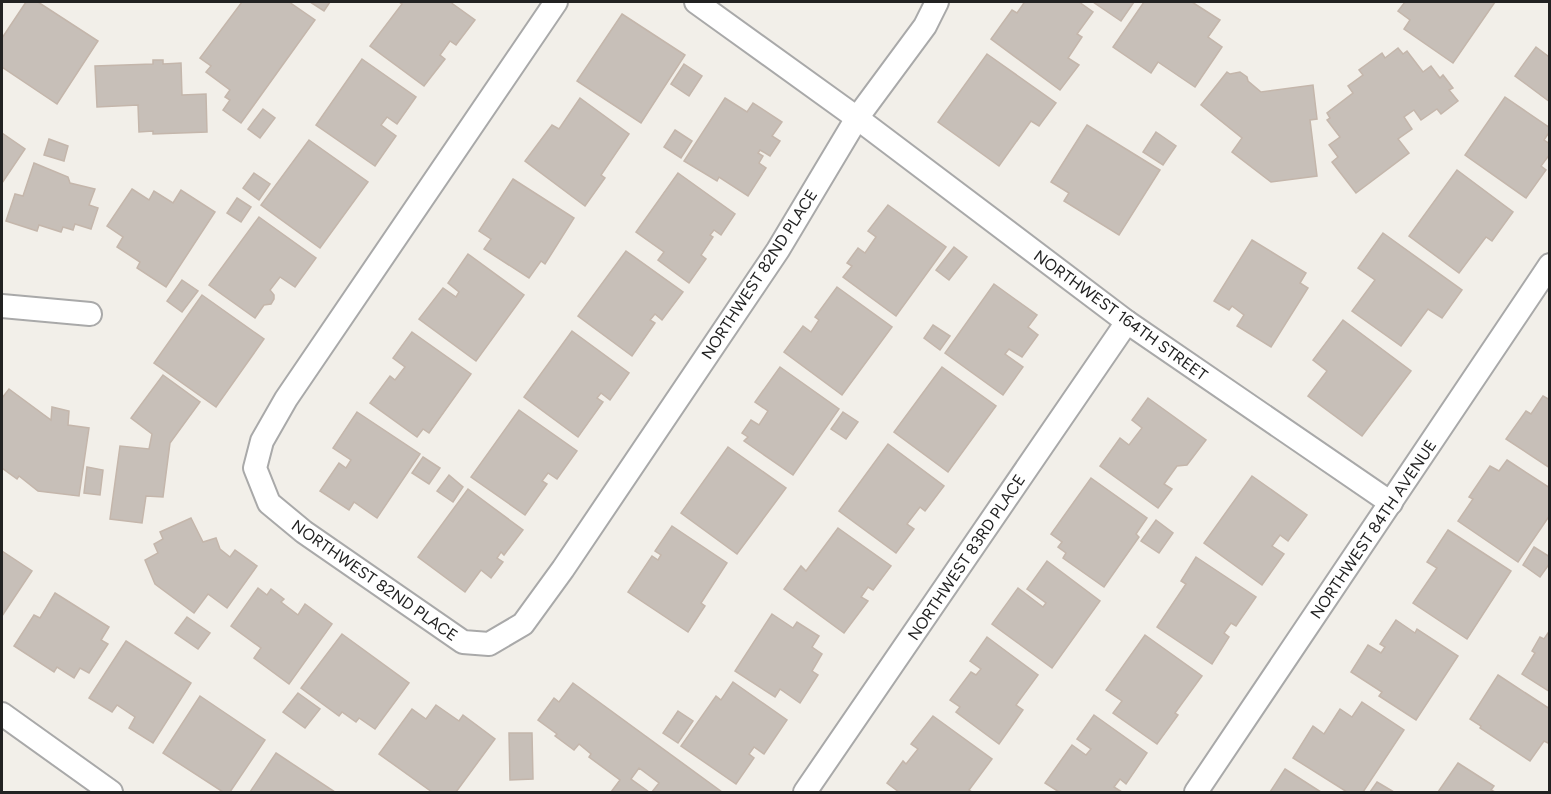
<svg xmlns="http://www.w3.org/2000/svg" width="1551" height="794" font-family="Figtree,sans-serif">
<rect width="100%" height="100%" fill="#f2efe9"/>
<g fill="#c7bfb8" stroke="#c4b6ab" stroke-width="1.5">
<path d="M26,2H38L98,41L57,104L2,67V38Z"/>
<path d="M242,2H289L315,20L241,123L223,110L230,100L225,97L230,90L206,72L211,66L200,58Z"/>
<path d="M310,2H330L324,11Z"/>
<path d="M399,2H450L475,20L456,45L450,41L440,55L445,59L424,86L370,46L402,4Z"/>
<path d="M1022,2H1079L1093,12L1077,34L1082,37L1068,58L1079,65L1060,90L991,39L1012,10L1017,13L1024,3Z"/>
<path d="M1093,2H1134L1121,21Z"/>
<path d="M1144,2H1192L1220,20L1208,37L1222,47L1195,87L1158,62L1151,73L1113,47Z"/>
<path d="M1405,2H1495L1453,63L1404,29L1410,20L1398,11Z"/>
<path d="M622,14L685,55L641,123L577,81Z"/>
<path d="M1536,47L1548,56L1550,54V102L1515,76Z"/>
<path d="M1398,48L1403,54L1407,51L1423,72L1431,66L1440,78L1443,75L1453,88L1449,90L1458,101L1441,114L1437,109L1421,120L1414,110L1404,117L1412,129L1398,139L1409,153L1356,193L1332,162L1338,157L1329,145L1340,137L1327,120L1330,118L1327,113L1353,93L1348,86L1363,75L1359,70L1382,53L1385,58Z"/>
<path d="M987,54L1056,103L1039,126L1031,121L999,166L938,122Z"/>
<path d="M362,59L416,97L397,124L387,117L381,125L396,136L375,166L316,125Z"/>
<path d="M153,60H163V64L181,63L182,95L206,94L207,132L153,134V131L139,132L138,105L97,107L95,66L153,64Z"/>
<path d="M684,64L702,76L689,96L671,84Z"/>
<path d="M1227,72L1230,74L1240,72L1247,77L1248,81L1261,92L1313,85L1317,119L1310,120L1317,176L1271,182L1232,152L1242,138L1201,105Z"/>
<path d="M1505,97L1550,128V131L1544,140L1550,144V154L1541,166L1546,170L1526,198L1465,155Z"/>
<path d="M580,98L629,134L601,175L605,178L585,206L525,161L552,125L559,129Z"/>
<path d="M725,98L747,112L753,103L782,122L772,136L780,141L770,156L760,150L758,153L763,156L759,163L766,168L748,196L719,177L717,181L684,161Z"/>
<path d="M263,109L275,118L260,138L248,129Z"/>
<path d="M1087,125L1160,170L1119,235L1064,201L1069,193L1051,182Z"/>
<path d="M675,130L692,141L681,158L664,147Z"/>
<path d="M1156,132L1176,146L1163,165L1143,152Z"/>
<path d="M2,133L25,149L2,183Z"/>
<path d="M49,139L68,146L64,161L44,155Z"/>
<path d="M309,140L368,182L320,248L261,205Z"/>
<path d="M34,163L68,177L70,183L95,189L89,205L98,208L91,229L75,224L73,230L63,227L61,232L39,225L37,231L6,221L15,194L23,196Z"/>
<path d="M1457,170L1513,212L1492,241L1486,237L1459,273L1409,236Z"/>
<path d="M254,173L270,184L259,200L243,188Z"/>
<path d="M678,173L735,214L721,235L714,230L710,235L713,237L701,255L706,259L689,283L658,260L664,252L636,232Z"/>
<path d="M513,179L574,218L545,264L541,261L529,278L484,249L491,239L479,231Z"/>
<path d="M132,189L149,200L154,191L173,203L181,190L215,212L166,287L137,268L140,262L117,247L123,237L107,226Z"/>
<path d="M237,198L251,207L241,222L227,213Z"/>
<path d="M888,205L946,247L896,316L843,277L852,266L847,263L858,248L865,253L876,237L868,231Z"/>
<path d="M259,217L316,258L295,287L280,277L270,290L274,295V299L271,304L264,305L255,318L209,285Z"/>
<path d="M1383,233L1462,290L1442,318L1428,309L1401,346L1352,311L1375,280L1358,268Z"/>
<path d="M1252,240L1306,273L1300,283L1308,288L1271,347L1237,326L1244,315L1232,306L1229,310L1214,301Z"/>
<path d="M954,247L967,257L949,280L936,270Z"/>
<path d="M626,251L683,292L662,320L655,314L650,320L655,323L632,356L578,316Z"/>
<path d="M468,254L524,295L476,361L419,319L443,288L456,297L459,292L448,283Z"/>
<path d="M182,280L198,291L182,312L167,301Z"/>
<path d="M994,284L1037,315L1028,327L1038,335L1022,357L1009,349L1005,354L1023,367L1003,395L945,353Z"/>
<path d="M837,287L892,327L842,395L784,352L803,326L811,332L819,320L815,317Z"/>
<path d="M202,295L264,339L216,407L154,363Z"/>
<path d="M1343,320L1411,371L1362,436L1308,396L1327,371L1313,360Z"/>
<path d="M933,325L950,336L940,350L924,338Z"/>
<path d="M572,331L629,373L610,400L601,393L597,398L603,402L578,437L524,397Z"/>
<path d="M412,332L471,374L429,433L423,429L417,437L370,403L390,376L395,380L405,367L393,358Z"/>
<path d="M780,367L839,409L793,475L744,441L748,437L742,433L751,420L759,425L768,411L755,402Z"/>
<path d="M942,367L996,406L948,472L894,432Z"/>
<path d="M163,375L200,402L170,443L163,497L146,496L142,523L110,519L120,446L149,449L152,434L131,418Z"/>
<path d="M9,389L51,420L52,407L69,411L68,425L89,428L79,496L38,491L19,476L17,479L2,468V398Z"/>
<path d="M1543,396L1550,400V468L1506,439L1526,411L1531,414Z"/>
<path d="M1148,398L1206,440L1187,465L1177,466L1164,484L1172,489L1158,508L1100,466L1120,438L1129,445L1142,428L1132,420Z"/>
<path d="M519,410L577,451L557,479L548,473L542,481L547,484L525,515L471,477Z"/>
<path d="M357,412L420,454L377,518L354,502L349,510L320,491L339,463L346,468L351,460L333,448Z"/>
<path d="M843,412L858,422L846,439L831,429Z"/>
<path d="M888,444L944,486L925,511L920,507L907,524L914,529L896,553L839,511Z"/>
<path d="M728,447L786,488L737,554L681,513Z"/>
<path d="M423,457L440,468L429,484L412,473Z"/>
<path d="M1507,460L1550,488V515L1518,562L1458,521L1473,499L1469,497L1490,466L1499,471Z"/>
<path d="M87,467L103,470L100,495L84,493Z"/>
<path d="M449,475L463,487L453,502L437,491Z"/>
<path d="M1252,476L1307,515L1288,541L1280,535L1272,546L1284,554L1262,585L1204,543Z"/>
<path d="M1091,478L1147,518L1136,534L1139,537L1104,587L1063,558L1066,553L1058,547L1062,542L1051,534Z"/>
<path d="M468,489L523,530L504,555L501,552L497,558L503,562L491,578L481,570L465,592L418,557Z"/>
<path d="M191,518L203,542L216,538L220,549L230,557L235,550L257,566L227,608L208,594L194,613L155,584L145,560L158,553L154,544L163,539L160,532Z"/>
<path d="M1156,520L1173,533L1159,553L1141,541Z"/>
<path d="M672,526L727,563L701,603L705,606L688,632L628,592L652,556L658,560L661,555L655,551Z"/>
<path d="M838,528L891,566L873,590L868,587L861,597L868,601L844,633L784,589L801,566L806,571Z"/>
<path d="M1448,530L1511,571L1467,639L1413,603L1437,568L1427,562Z"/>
<path d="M1534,547L1550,557V563L1540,577L1523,565Z"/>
<path d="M2,551L32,571L2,616Z"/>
<path d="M1196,557L1256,597L1236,626L1231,623L1224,633L1229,637L1212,664L1157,627L1186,584L1181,581Z"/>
<path d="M1047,561L1100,601L1052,668L992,624L1018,588L1043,607L1046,603L1027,589Z"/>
<path d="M258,588L267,595L271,589L284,599L281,602L298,615L305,604L332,624L289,684L254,658L261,648L231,626Z"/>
<path d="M55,593L109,627L101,640L108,644L89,673L80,668L74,678L57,667L54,672L14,646L34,615L40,618Z"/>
<path d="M772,614L793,628L797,622L819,636L812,647L822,654L812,671L818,675L800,703L780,689L775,697L735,671Z"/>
<path d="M187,617L210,633L198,649L175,633Z"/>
<path d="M1396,620L1415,633L1417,629L1458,656L1416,720L1379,696L1382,692L1351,672L1368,645L1381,653L1385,647L1380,644Z"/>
<path d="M1550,630V692L1522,674L1535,653L1532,651L1540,637L1544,639Z"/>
<path d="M342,634L409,683L375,729L359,718L356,722L342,712L339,716L301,688Z"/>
<path d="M1145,635L1202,676L1175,713L1178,715L1157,744L1113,713L1122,701L1106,690Z"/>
<path d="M987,637L1038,675L1016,705L1023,710L999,744L956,712L960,707L950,700L971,672L976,675L981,669L970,661Z"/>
<path d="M126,641L191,683L153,743L129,728L135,717L117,705L112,712L89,698Z"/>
<path d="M1498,675L1550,709V744L1544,741L1530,761L1480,728L1481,726L1470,719Z"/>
<path d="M733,682L787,720L764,754L754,747L749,754L754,758L736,784L681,746L716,696L721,700Z"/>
<path d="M573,683L722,792H652L659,783L639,768L631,779L649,792H611L620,780L589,757L591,754L579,744L574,750L555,736L557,734L538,720L554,698L559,702Z"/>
<path d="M298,693L320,709L305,728L283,712Z"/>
<path d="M200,696L265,740L230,792H223L163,753Z"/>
<path d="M1362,702L1404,730L1363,792H1347L1293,758L1313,726L1324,734L1340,709L1352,717Z"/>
<path d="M436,705L459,721L463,715L495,739L456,792H432L379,754L412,709L426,719Z"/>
<path d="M678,711L693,721L678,743L663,733Z"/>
<path d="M1094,715L1147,753L1126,784L1120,779L1114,787L1122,792H1059L1045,783L1072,745L1086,755L1091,749L1077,739Z"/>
<path d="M933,716L992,759L969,790L972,792H899L887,783L903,761L906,764L918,749L911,744Z"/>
<path d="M509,733H532L533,779L510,780Z"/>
<path d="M276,753L335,792H250Z"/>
<path d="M1458,763L1494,786L1491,790L1495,792H1438Z"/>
<path d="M1285,769L1321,792H1270Z"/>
<path d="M1377,782L1394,792H1370Z"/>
</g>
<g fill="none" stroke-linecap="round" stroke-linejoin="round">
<g stroke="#a9a9a9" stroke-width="26">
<g id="minor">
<path d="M556,2L286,399L262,441L255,468L269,503L304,532L463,642L489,644L523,624L563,569L778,250L857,118L925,26L937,2"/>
<path d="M696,2L857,118L1127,322L1391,503"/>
<path d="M2,306L90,314"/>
<path d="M2,714L111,792"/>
<path d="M805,792L1127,322"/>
<path d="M1196,792L1550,265"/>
</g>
</g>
<use href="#minor" stroke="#fff" stroke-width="22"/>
</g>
<g text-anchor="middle" stroke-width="4.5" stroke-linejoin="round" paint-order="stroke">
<g font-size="16" fill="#222" stroke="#fff">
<text transform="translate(759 274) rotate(-57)" y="6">NORTHWEST 82ND PLACE</text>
<text transform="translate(1121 315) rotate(36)" y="6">NORTHWEST 164TH STREET</text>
<text transform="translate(1373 529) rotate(-56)" y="6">NORTHWEST 84TH AVENUE</text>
<text transform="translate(966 557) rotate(-56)" y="6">NORTHWEST 83RD PLACE</text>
<text transform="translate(375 580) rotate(35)" y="6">NORTHWEST 82ND PLACE</text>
</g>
</g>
<rect width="1551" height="794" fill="none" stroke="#222222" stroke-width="6"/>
</svg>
